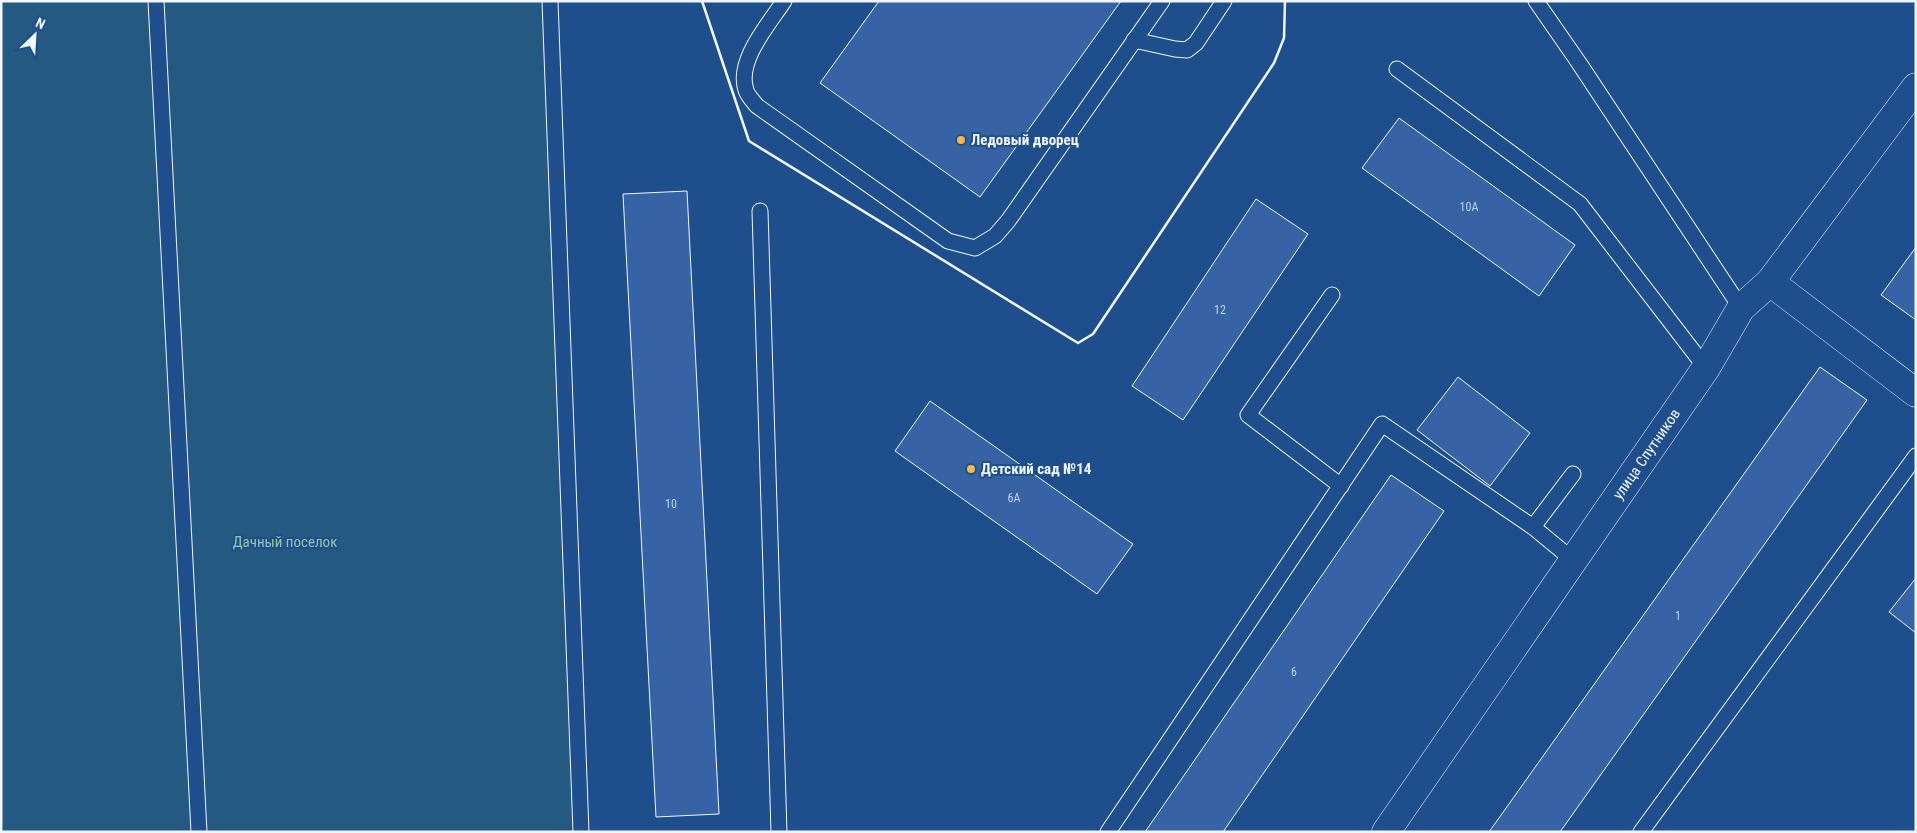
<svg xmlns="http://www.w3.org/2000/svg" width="1917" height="833" font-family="'Roboto Condensed',sans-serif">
<rect width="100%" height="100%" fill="#1f4e8c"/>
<path fill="#245a82" stroke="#a8bbd7" d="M1,1H550L581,832H1Z"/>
<g fill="#3563a3" stroke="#f2f6ff">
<path d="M879,1H1121L980,197L820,83Z"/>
<path d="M1399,118L1575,245L1539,296L1362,168Z"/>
<path d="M687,191L719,814L656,817L623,194Z"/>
<path d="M1256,199L1308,234L1183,420L1132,386Z"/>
<path d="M1916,247V320L1881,295Z"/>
<path d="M1820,367L1867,400L1560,832H1489Z"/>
<path d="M1458,377L1530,433L1490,486L1417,430Z"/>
<path d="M930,401L1133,544L1097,594L895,451Z"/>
<path d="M1391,475L1444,511L1223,832H1145Z"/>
<path d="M1916,578V633L1889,612Z"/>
</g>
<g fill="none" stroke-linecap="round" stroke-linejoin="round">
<g stroke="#f2f6ff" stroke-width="17">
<g id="service">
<path d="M156,1L199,832"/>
<path d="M550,1L581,832"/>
<path d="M784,1C769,24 736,61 746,90C747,95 753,101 757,106L948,241L975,248L995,236L1008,221L1162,1"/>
<path d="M1536,1L1579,63L1741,308"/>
<path d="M1134,40L1175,49L1187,50L1196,43L1224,1"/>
<path d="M1397,69L1580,204L1706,368"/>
<path d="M760,211L779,832"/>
<path d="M1332,295L1248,415L1341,486"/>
<path d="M1533,527L1573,474"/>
<path d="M1108,832L1382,424L1533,527L1573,560"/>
<path d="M1641,832L1916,456"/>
</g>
</g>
<g stroke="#f2f6ff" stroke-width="29">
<path id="minor" d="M1770,282L1916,393"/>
</g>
<g stroke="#f2f6ff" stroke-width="29">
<g id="tertiary">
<path id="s1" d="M1386,832L1706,368L1741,308L1770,282L1916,87"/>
</g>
</g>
<use href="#service" stroke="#1f4e8c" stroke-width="15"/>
<use href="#minor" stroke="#1f4e8c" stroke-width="28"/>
<use href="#tertiary" stroke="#1f4e8c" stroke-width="28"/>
<path stroke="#f2f6ff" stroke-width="2.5" d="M702,1L749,141L1078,343L1093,334L1274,63L1284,38L1285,1"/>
</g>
<g fill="#ffb74d" stroke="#1f4e8c" stroke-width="2">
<circle cx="961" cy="140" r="5"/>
<circle cx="971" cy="469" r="5"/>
</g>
<g text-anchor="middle" stroke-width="4" stroke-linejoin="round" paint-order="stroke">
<g font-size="12" fill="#c3d1e8">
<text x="1469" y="211">10А</text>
<text x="1220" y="314">12</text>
<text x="1014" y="502">6А</text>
<text x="671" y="508">10</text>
<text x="1678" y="620">1</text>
<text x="1294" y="676">6</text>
</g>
<g font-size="15" font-weight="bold" fill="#f2f6ff" stroke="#1f4e8c" text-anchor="start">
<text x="971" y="145">Ледовый дворец</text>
<text x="981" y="474">Детский сад №14</text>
</g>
<g font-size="15" fill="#f2f6ff" stroke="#1f4e8c">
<text dy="5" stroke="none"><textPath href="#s1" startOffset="459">улица Спутников</textPath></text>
</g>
<g font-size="15" fill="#97c8a6" stroke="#1f4e8c">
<text x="285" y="547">Дачный поселок</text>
</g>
</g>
<rect width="1917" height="833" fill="none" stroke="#f2f6ff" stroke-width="5"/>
<g transform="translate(35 35) rotate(25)" stroke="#1f4e8c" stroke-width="4" paint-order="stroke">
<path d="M0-4L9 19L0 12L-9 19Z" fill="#f2f6ff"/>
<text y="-8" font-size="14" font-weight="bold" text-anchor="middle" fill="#f2f6ff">N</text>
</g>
</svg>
